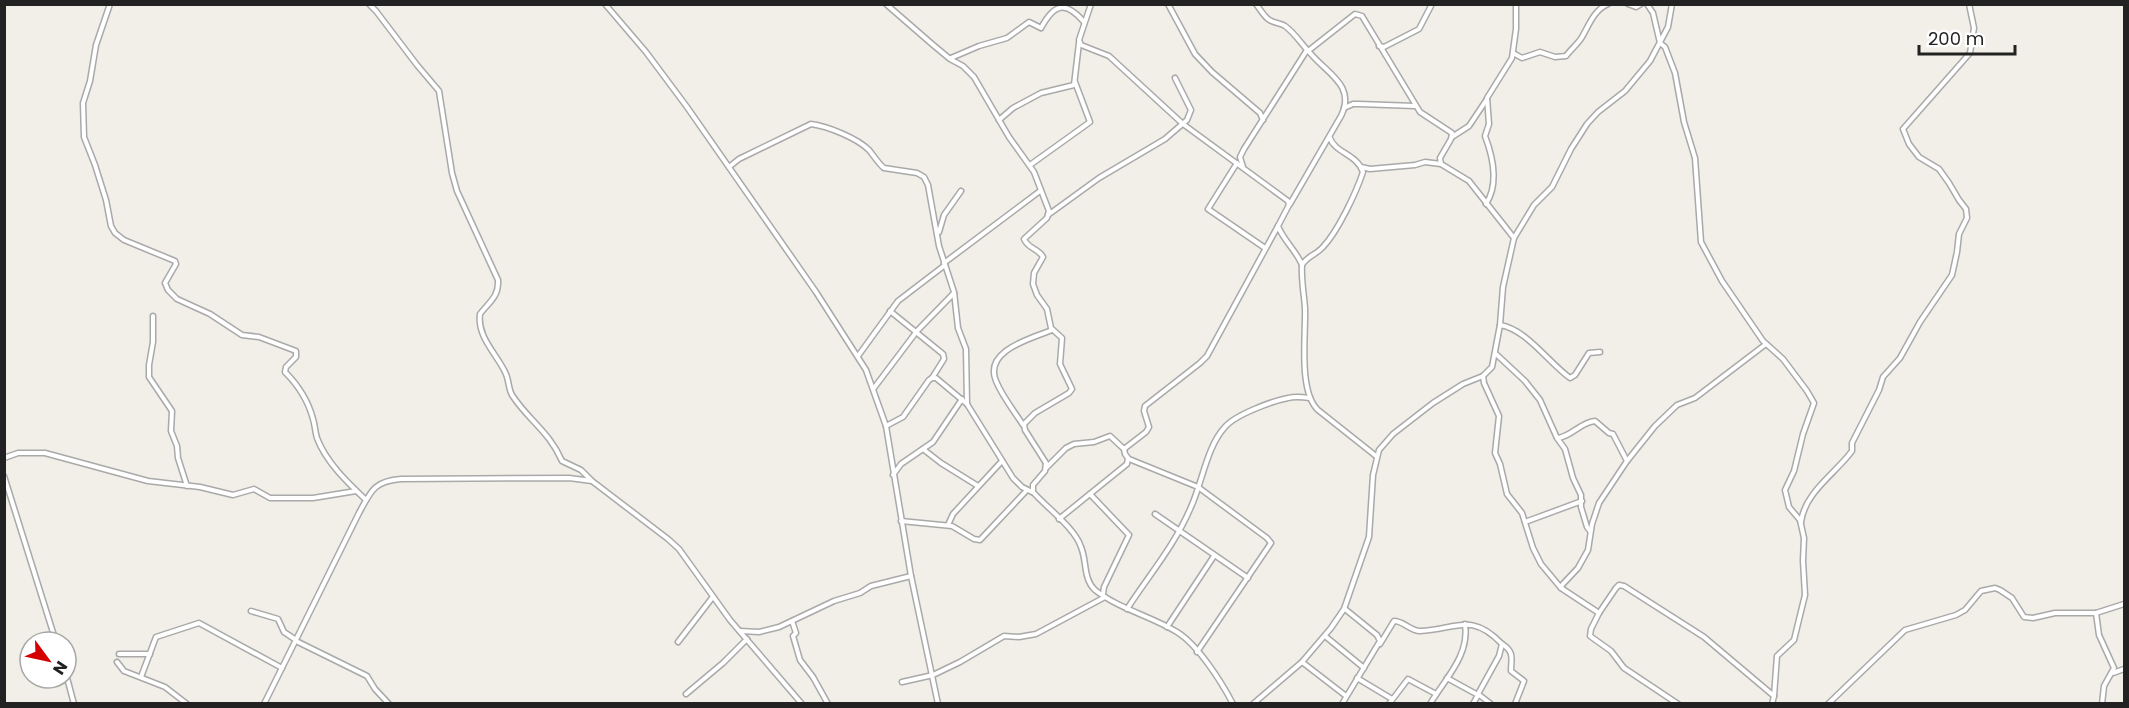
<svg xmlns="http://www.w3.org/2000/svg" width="2129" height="708" font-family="Poppins,sans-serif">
<rect width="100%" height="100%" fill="#f2efe9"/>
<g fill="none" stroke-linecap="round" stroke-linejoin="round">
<g stroke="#a9a9a9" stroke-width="7">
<g id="minor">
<path d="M110,4L96,45L90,81L83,103L84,137L95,165L106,200L111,226L115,233L124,240L175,261L176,264L165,283L168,290L177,299L210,314L242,335L259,337L296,351V357L286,367L285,372C299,386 308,400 313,419C315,425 315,432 317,438C326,462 347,482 366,500"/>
<path d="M369,4L376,11L417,65L439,91L452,173L457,191L498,280C499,297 489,302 480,314C477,337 496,353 505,372C509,379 508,388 512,395C528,420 549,431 562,461L581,470L592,481"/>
<path d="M605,4L646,52L687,107L816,292L866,370L886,426L911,576L938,704"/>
<path d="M886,4L932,44L950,59L963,66L974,77L1009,137L1034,172L1049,211L1047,218L1024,239C1027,248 1039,249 1043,257L1034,273L1033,284L1037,295L1047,309L1051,328L1062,338L1060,364L1072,389L1069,393L1035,413L1024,424L1025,430L1046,463L1045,471L1033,485V492C1047,508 1075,528 1081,547C1087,561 1083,579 1095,590C1119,609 1151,616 1177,632C1198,645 1221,681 1233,704"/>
<path d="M1091,4L1079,40L1081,45L1109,56L1183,124L1288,201L1289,205L1278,226C1283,240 1296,250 1302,265C1301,279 1304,294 1305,308C1306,334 1298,391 1318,410L1376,456"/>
<path d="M1168,4L1195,54L1212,72L1260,113L1263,120"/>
<path d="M1256,4C1260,9 1263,15 1268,19C1273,23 1280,23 1285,26C1295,33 1302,45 1311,54C1328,74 1356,86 1341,116L1290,204"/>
<path d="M1628,4L1636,7L1641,4"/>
<path d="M1647,4L1653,13L1660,43L1665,47L1675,73L1684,122L1695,158L1701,242L1722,281L1763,341L1783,359L1807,391L1814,403L1803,434L1794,471L1785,490L1789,507L1800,520L1804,538L1803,561L1805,595L1794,640L1777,656L1774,696L1772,704"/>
<path d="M1379,46L1384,47L1419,29L1432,4"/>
<path d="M1308,51L1355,14L1362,16L1420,112L1452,133L1451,139L1440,158L1441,164"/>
<path d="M1513,53L1522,58L1540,52L1555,57L1566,56C1571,49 1578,44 1582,37C1589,25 1594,10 1608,4"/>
<path d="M951,58L979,46L1007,38L1029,22L1041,28C1054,4 1065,0 1084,22"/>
<path d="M1344,108L1353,104H1359L1415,106"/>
<path d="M999,120L1013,108L1041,93L1074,85L1079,43"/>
<path d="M1452,137L1469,126L1487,99"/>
<path d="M1237,163L1208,209L1265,248"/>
<path d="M1030,165L1090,122L1075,82"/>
<path d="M729,167L739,159L811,124C827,126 857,138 869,150C874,156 878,163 884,168L917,173L924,177L928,185L939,246L954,292L958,328L966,349L967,404"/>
<path d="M1243,167L1240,157L1244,149L1307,50"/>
<path d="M1361,167L1370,169L1415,165L1425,162L1441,164L1469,181L1514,238"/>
<path d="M1486,204C1499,184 1493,157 1485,136L1489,124L1487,98L1512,58L1516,29V4"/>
<path d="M1048,215L1099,178L1165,139L1187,120L1191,110L1175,78"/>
<path d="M939,232L944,215L961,191"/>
<path d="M944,263L1040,191"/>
<path d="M1302,265C1307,256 1316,255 1323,247C1338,231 1356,193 1363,172C1357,154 1335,153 1330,138"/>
<path d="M890,311L943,354L944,359L932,378"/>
<path d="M153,316V342L149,365V377L172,411L171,431L177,446L178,458L187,486"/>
<path d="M1500,325C1526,329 1548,362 1570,378L1575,375L1589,353L1600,352"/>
<path d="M1496,354L1525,381L1540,400L1557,438L1565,449L1573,478L1581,495V507L1587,527L1590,531"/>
<path d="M858,356L898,301L945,265"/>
<path d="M1483,376L1484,383L1499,416L1495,453L1500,464L1507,494L1522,513L1533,548L1541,564L1561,588"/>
<path d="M874,388L917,331L954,293"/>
<path d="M1023,425C1014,411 1002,396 996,381C983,350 1033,338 1052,330"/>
<path d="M886,426L903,417L929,380L932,378H936L967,404L1013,478L1022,487L1032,492"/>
<path d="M1558,438C1572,436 1581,422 1595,421L1609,433L1613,434L1627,461"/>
<path d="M923,449L941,463L978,486"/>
<path d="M4,458L18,453H45L148,481L200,487L233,495L254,489L270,498H313L356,491"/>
<path d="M1129,459L1198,487L1267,538L1271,543L1197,652"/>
<path d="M1046,468L1066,448L1074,444L1094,442L1110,436L1124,449"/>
<path d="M893,475L901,464L933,442L962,399"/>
<path d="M4,476L56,642"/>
<path d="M1090,494L1129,535L1104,587L1103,594"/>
<path d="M1155,514L1248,578"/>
<path d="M1059,519L1127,464L1128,458L1125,454L1124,449L1146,432L1149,427L1144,411L1145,406L1200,363L1207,356L1278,226"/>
<path d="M901,521L952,526L974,539L980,540L1027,490"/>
<path d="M1525,522L1582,501"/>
<path d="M1801,522C1805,492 1835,474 1852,451V443L1879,390L1883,377L1900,358L1920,322L1952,275L1957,252L1959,234L1967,218L1966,209L1959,200L1949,183L1939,169L1919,157L1909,144L1903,129L1970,53L1974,28L1969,4"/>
<path d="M948,525L953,514L1002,461"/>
<path d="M1127,609C1149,575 1175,545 1191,507C1202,483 1207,446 1225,427C1235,415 1272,401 1288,398C1295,396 1303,397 1310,398"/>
<path d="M251,611L278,619L284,632L296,640"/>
<path d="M1599,613L1616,588L1619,585L1624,586L1704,637L1774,696"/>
<path d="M2096,613L2099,635L2114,668L2104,686L2102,704"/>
<path d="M792,621L796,633L793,636L800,660L813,677L828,704"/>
<path d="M1167,627L1214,556"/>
<path d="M740,631L759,632L779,627L834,601L860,593L871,586L911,576"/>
<path d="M1325,636L1364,668"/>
<path d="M296,641L367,676L375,689L389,704"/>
<path d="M678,642L712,598"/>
<path d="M1380,644L1394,621C1404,621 1410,631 1420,631C1455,630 1471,611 1502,644L1499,656L1478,694L1491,704"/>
<path d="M1502,644C1515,652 1511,659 1511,671L1524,681L1515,704"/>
<path d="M119,654H150"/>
<path d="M117,662L124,671L165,687L187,704"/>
<path d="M1302,662L1346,696"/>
<path d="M2113,673L2124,669"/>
<path d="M66,674L74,704"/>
<path d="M141,677L156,637L199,623L282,668"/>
<path d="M1357,678L1392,699"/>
<path d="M1447,678L1478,695L1473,704"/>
<path d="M902,682L933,675L960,662L1004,636L1019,637L1036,634L1105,597"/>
<path d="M686,694L723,663L747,639"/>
<path d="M264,704L359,513C371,491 374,481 401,479L569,478L592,481L668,539L679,549L730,620L802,704"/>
<path d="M1253,704L1302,662L1331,628L1344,609L1369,537L1373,475L1379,450L1393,434L1433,403L1463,384L1483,376L1492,367L1500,325L1503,287L1514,238L1534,205L1552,187L1571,149L1587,124L1598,112L1625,91L1650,61L1668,27L1672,4"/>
<path d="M1342,704L1380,641L1377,635L1345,609"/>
<path d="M1389,704L1408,679L1436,694"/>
<path d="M1430,704C1445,679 1470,655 1465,624"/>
<path d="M1678,704L1624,668L1611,651L1590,636L1591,629L1599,613L1561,588L1562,585L1578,568L1588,550L1592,524L1599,503L1627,461L1655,426L1677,405L1695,398L1766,344"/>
<path d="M1828,704L1905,630L1956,615L1965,610L1981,591L1995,588L2000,590L2012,598L2024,617L2033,618L2055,613H2096L2124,604"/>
</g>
</g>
<use href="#minor" stroke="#fff" stroke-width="4"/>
</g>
<rect width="2129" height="708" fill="none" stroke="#222222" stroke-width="12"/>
<g transform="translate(48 660) rotate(123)"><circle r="28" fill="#ffffff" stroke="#a7a7a7" stroke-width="1.5"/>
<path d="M0-4.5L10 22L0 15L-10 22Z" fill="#d40000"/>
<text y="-9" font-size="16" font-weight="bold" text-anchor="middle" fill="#222222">N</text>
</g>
<path d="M1919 45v9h96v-9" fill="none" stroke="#222222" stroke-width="3"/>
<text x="1928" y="45" font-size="18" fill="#222222" stroke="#ffffff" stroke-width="4.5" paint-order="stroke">200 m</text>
</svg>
